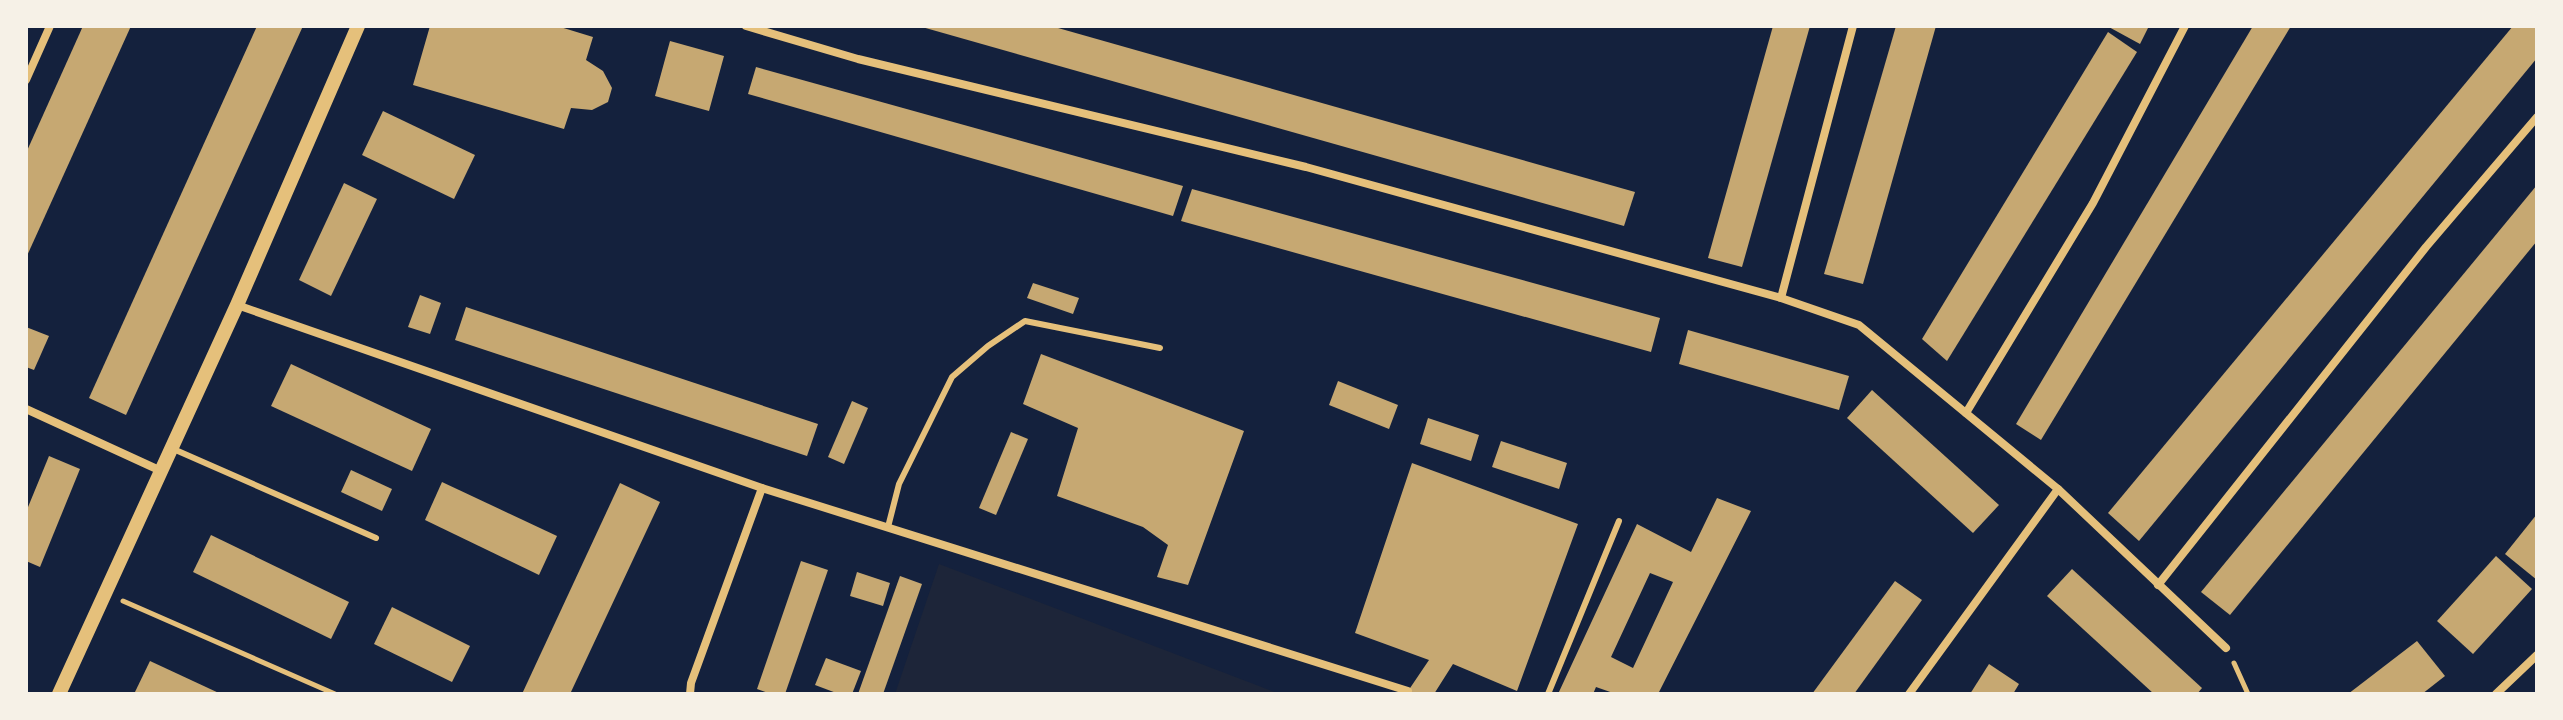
<svg xmlns="http://www.w3.org/2000/svg" width="2563" height="720" font-family="'Fira Sans Condensed',sans-serif">
<rect width="100%" height="100%" fill="#14213d"/>
<path fill="#1d2539" d="M939,564L1280,694H895Z"/>
<g fill="#c6a872" fill-rule="evenodd">
<path d="M83,26H131L26,258V153Z"/>
<path d="M257,26H303L126,415L89,398Z"/>
<path d="M430,26H557L593,37L586,60L603,71L612,88L608,102L592,110L571,108L564,129L413,85Z"/>
<path d="M1051,26L1635,192L1624,226L922,27Z"/>
<path d="M1773,26H1810L1742,267L1708,258Z"/>
<path d="M1896,26H1936L1863,284L1824,274Z"/>
<path d="M2107,26H2149L2140,44Z"/>
<path d="M2253,26H2291L2041,440L2016,424Z"/>
<path d="M2513,26H2537V58L2139,541L2108,513Z"/>
<path d="M2108,32L2137,52L1947,361L1922,339Z"/>
<path d="M670,41L724,56L709,111L655,96Z"/>
<path d="M756,67L1183,186L1173,216L748,94Z"/>
<path d="M383,111L475,155L454,199L362,155Z"/>
<path d="M344,183L377,199L331,296L299,280Z"/>
<path d="M2537,185V241L2230,615L2201,592Z"/>
<path d="M1192,189L1660,318L1651,352L1181,221Z"/>
<path d="M1033,283L1079,298L1073,314L1027,298Z"/>
<path d="M420,295L441,303L430,334L408,327Z"/>
<path d="M466,307L818,424L807,456L455,340Z"/>
<path d="M26,327L49,336L34,370L26,367Z"/>
<path d="M1688,330L1849,376L1839,410L1679,364Z"/>
<path d="M1041,354L1244,431L1188,585L1157,577L1168,545L1143,527L1057,496L1078,428L1023,404Z"/>
<path d="M291,364L431,429L412,471L271,406Z"/>
<path d="M1338,381L1398,405L1389,429L1329,405Z"/>
<path d="M1872,390L1999,505L1973,533L1847,418Z"/>
<path d="M852,401L868,408L844,464L828,457Z"/>
<path d="M1428,418L1479,435L1471,461L1420,444Z"/>
<path d="M1011,432L1028,439L996,515L979,508Z"/>
<path d="M1501,441L1567,463L1559,489L1492,467Z"/>
<path d="M49,456L80,469L40,567L26,561V512Z"/>
<path d="M1412,463L1578,524L1517,691L1453,664L1434,694H1406L1429,660L1355,633Z"/>
<path d="M351,470L392,489L382,511L341,492Z"/>
<path d="M442,482L557,536L539,575L425,520Z"/>
<path d="M620,483L660,502L570,694H522Z"/>
<path d="M1717,498L1751,511L1658,694H1616L1596,687L1593,694H1558L1637,524L1691,552ZM1650,573L1673,582L1633,668L1611,657Z"/>
<path d="M2537,514V580L2505,554Z"/>
<path d="M211,535L349,602L331,639L193,572Z"/>
<path d="M2496,556L2532,589L2473,654L2437,621Z"/>
<path d="M801,561L828,570L785,694H771L757,689Z"/>
<path d="M2072,569L2202,688L2197,694H2154L2047,596Z"/>
<path d="M857,572L890,583L883,606L850,596Z"/>
<path d="M900,576L922,584L883,694H858Z"/>
<path d="M1895,581L1922,600L1854,694H1812Z"/>
<path d="M392,607L470,646L452,682L374,644Z"/>
<path d="M2417,641L2445,676L2422,694H2348Z"/>
<path d="M826,658L861,671L852,694H839L815,685Z"/>
<path d="M150,661L221,694H134Z"/>
<path d="M1989,664L2019,684L2013,694H1970Z"/>
</g>
<g fill="none" stroke-linecap="round" stroke-linejoin="round">
<g stroke="#e5c07b" stroke-width="5">
<path d="M123,601L335,694"/>
<path d="M2234,663L2248,694"/>
</g>
<g stroke="#e5c07b" stroke-width="6">
<path d="M171,448L376,538"/>
<path d="M888,527L899,484L952,377L988,346L1025,321L1160,348"/>
<path d="M1548,694L1619,521"/>
</g>
<g stroke="#e5c07b" stroke-width="8">
<path d="M746,26L858,59L1306,167L1781,298L1859,325L2058,489L2226,648"/>
<path d="M26,80L50,26"/>
<path d="M1781,298L1853,26"/>
<path d="M237,305L762,488L1408,691"/>
<path d="M26,409L159,470"/>
<path d="M1966,413L2093,203L2185,26"/>
<path d="M2158,585L2426,247L2537,117"/>
<path d="M690,694L691,683L762,488"/>
<path d="M1909,694L2058,489"/>
<path d="M2496,694L2537,655"/>
</g>
<path stroke="#e5c07b" stroke-width="14" d="M59,694L237,305L358,26"/>
</g>
<rect width="2563" height="720" fill="none" stroke="#f6f1e7" stroke-width="56"/>
</svg>
